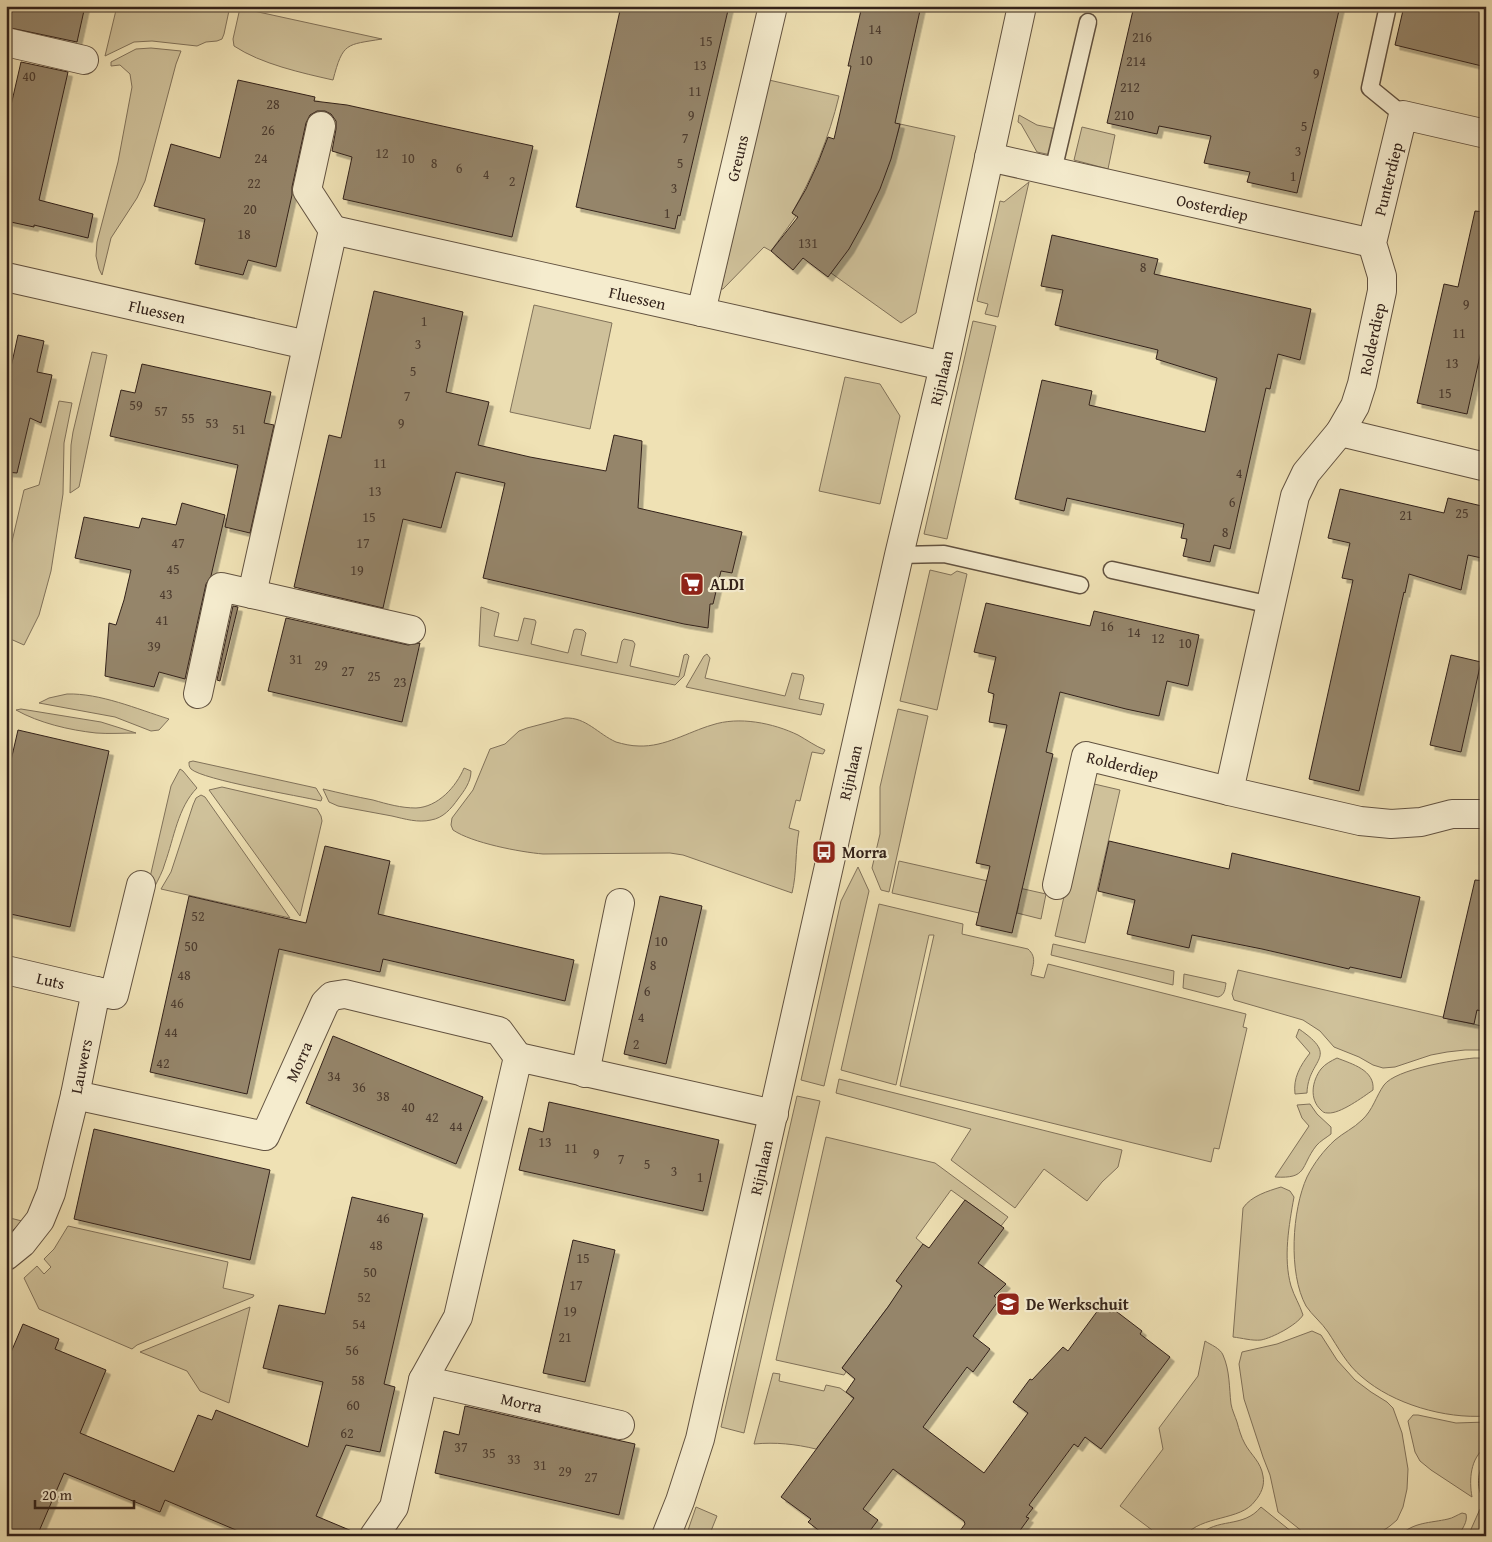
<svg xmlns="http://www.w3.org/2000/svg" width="1492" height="1542" font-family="'Gentium Book Plus',serif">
<defs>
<filter id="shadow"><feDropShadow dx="4.5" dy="4.5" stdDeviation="0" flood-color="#0004"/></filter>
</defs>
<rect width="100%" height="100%" fill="#efe1b4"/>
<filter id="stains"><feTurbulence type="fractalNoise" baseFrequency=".004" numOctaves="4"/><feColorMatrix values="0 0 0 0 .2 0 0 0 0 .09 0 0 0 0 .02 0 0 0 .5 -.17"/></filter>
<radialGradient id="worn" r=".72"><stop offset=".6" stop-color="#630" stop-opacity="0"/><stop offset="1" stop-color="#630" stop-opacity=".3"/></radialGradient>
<g fill="#cfc19a" stroke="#81725a">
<path d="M117,6H230L224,34L222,39L217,41L206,42L197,46L152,41L134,42L105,56Z"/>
<path d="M240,8L382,39C346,45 343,42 333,80C302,73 261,64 234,46L233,39Z"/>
<path d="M151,48L181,51L176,64L145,181L137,198L111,238L102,275L99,269L96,256L97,242L118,162L132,87L130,74L120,65L111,66V62L136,49Z"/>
<path d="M769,80L839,96C829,138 813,176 792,213L796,216L771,251L764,247L723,289H721Z"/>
<path d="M1019,115L1037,125L1057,129L1051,155L1037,152L1021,124L1018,122Z"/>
<path d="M900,124L955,136L916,313L901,323L831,273C866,224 885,183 900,124Z"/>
<path d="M1082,127L1115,135L1108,169L1074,160Z"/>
<path d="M1029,182L998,317L985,314L988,304L977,301L1000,201L1004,202Z"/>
<path d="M534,305L612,323L590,429L510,412Z"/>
<path d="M973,321L996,326L947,539L924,534Z"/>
<path d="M92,352L107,355L79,487L70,493L71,445L73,432Z"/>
<path d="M845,377L880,384L900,416L880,504L819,491Z"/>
<path d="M59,401L72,403L64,443L63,494L51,571L39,615L24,645L6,637V567L24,490L39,485Z"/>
<path d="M930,570L951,575L957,571L967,574L937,710L900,701Z"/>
<path d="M481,607L499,613L494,636L518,641L524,618L535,620L536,622L531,644L568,653L574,630L576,629L583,630L586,633L581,655L617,663L622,641L624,639L633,641L635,644L630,666L679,677L684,655L687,654L689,656L684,676L675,685L479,646Z"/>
<path d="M707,654L710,658L705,678L785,696L792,673L803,675L804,678L799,699L824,704L821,715L686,687L704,656Z"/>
<path d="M67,694C100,693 137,709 169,719L159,730L151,731L115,717L39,703L49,698Z"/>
<path d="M21,709L101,722L136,733C123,733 109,734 96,733C69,730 39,723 16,710Z"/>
<path d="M898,709L928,716L889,892L881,890L872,868L880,834V787Z"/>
<path d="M565,718C586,717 598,734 616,742C623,744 631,746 639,746C665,747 688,732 712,725C739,716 773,723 798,735C807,740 815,746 825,750L823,754L812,752L800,801L796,800L789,828L799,831C795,852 797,873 792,893L683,855L670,853L543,854C520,852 472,843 453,830L451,825L452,818L473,790L490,749L505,744L519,731L527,728Z"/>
<path d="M193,761L316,788L322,798L321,801C300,796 203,780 191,769C189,766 189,766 189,762Z"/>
<path d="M464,768L471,771C471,782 464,791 458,799C451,809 443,818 431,820C418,823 405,819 392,816C374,813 356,809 338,806L329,802L323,789C340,793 357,797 373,800C387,804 401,808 416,808C438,807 456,787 464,768Z"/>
<path d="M180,769L183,771L197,788C178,807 174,838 165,863C163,871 158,880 154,888L148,886L171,786Z"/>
<path d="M1090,783L1120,790L1085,943L1055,936Z"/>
<path d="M222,787L317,809L321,816L322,821L300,916L209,790Z"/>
<path d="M201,795L205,797L290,918L161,889L171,872L193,805L196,798Z"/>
<path d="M899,861L1046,894L1041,919L1017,913L1019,904L983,896L979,913L892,893Z"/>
<path d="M858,867L869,891L824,1086L801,1080L841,901Z"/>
<path d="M879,904L963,924L962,934L1028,949C1037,957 1033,965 1031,975L1044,978L1048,964L1246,1014L1243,1027L1247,1028L1219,1149L1214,1148L1211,1162L900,1086L934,935H929L896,1085L841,1070Z"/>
<path d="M1053,944L1174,971L1173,985L1051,955Z"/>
<path d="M1238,970L1486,1027V1050H1465L1447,1052L1431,1055L1395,1067L1383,1068L1373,1065L1359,1057L1334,1047L1320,1031L1303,1020L1234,1000L1232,994Z"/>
<path d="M1184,974L1226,983C1225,989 1225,995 1218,997L1183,988Z"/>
<path d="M1299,1029C1341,1058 1308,1058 1307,1093L1295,1094C1293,1078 1300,1066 1310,1053L1296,1037Z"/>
<path d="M1337,1058C1352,1064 1375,1070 1373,1090C1363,1097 1340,1114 1328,1113C1324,1113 1323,1112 1321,1110C1309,1099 1312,1081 1321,1069C1325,1064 1331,1061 1337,1058Z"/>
<path d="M1474,1058H1486V1416C1445,1419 1393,1404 1362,1377C1347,1365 1338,1347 1328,1332C1322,1323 1312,1315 1306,1306C1288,1273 1292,1210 1307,1177C1314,1163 1324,1150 1335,1140C1343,1133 1354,1128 1362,1120C1373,1110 1376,1096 1384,1085C1396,1069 1454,1060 1474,1058Z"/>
<path d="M839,1079L1122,1150L1118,1167L1102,1182L1087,1201L1044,1169L1015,1208L951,1160L971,1129L836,1093Z"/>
<path d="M797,1096L820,1101L744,1433L721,1427Z"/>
<path d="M1310,1104L1317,1114L1331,1127V1134C1326,1138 1320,1141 1316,1146C1300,1167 1308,1179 1275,1177L1309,1126L1302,1118L1297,1105Z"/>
<path d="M826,1137L935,1163L1008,1217L1001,1226L951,1190L916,1238L923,1244L903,1287L842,1368L846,1372L844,1375L776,1360Z"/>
<path d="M1281,1187L1290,1191L1294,1197C1289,1225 1283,1258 1291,1286C1294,1296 1300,1305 1303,1315C1297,1325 1272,1338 1261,1340C1252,1341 1242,1338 1233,1337L1243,1208C1251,1196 1268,1191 1281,1187Z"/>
<path d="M6,1217L22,1221L6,1237Z"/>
<path d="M68,1226L228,1262L223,1288L254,1295L253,1297L137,1345L132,1349L39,1309L24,1278L37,1266L44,1274L51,1267L44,1259L54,1249Z"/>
<path d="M250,1307L229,1403L200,1391L187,1371L140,1352Z"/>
<path d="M1312,1331L1321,1335L1337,1360L1355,1380L1371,1392L1387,1402L1393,1408L1402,1433L1408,1469L1407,1489L1403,1507L1397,1520L1390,1526L1375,1536H1308L1278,1512L1270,1475L1263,1457L1244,1399L1239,1364L1242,1352L1277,1344Z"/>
<path d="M1205,1341C1211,1345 1220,1348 1223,1355C1230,1371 1229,1387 1231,1404C1232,1410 1235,1416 1237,1422C1239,1429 1241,1437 1245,1444C1251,1455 1261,1462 1263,1476C1265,1485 1261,1494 1255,1501C1241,1521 1201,1515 1185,1536H1160L1120,1506L1163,1449L1159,1428L1198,1376Z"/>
<path d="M773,1373L780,1374L779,1381L824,1391L826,1385L840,1388L855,1399L816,1449C795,1444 776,1442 754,1444Z"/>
<path d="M1413,1415H1418L1456,1423L1486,1422V1447C1470,1458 1469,1480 1472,1497L1431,1470L1420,1461L1415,1452L1409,1426L1408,1421Z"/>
<path d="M1486,1458V1503C1475,1490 1477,1471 1486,1458Z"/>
<path d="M696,1507L717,1516L709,1536H686Z"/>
<path d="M1261,1507L1297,1536H1220C1212,1527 1208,1536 1199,1536C1216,1517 1243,1529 1261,1507Z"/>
<path d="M1480,1509L1486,1513V1536H1468Z"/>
<path d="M1462,1513L1466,1514C1468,1522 1462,1529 1458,1536H1400C1412,1522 1431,1523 1448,1519C1453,1518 1457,1515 1462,1513Z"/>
</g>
<g fill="#95856a" stroke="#33221a" filter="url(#shadow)">
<path d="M6,6H85L77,42L6,27Z"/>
<path d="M621,6H729L680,216L678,215L675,229L576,207Z"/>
<path d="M862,6H921L895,123L900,124L891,159L880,189L865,220L849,249L828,277L803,258L793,270L771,251L798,217L792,213L806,189L818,163L828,137L834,139L851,66H848Z"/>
<path d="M1134,6H1340L1297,193L1247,182L1250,172L1204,163L1211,136L1159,126L1157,134L1107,123Z"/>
<path d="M1404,6H1486V67L1395,45Z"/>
<path d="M21,62L68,72L39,200L93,214L88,238L34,225V227L6,221V127Z"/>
<path d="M238,80L315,97L314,101L347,105L533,146L512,237L343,199L352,157L332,151L336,129V121L331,114L325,111H317L310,115L306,123L292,187V195L276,267L248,260L243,275L195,264L205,219L154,206L171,144L220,158Z"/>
<path d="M1475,211L1486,212V329L1467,414L1417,403L1444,284L1458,287Z"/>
<path d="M1052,235L1158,259L1154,274L1311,309L1300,360L1278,354L1270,389L1266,388L1230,549L1214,545L1210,562L1183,556L1187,539L1181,538L1184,524L1067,498L1064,511L1015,499L1042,380L1092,391L1089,405L1205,432L1217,378L1156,359L1158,350L1055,325L1063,290L1041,286Z"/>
<path d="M374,291L463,312L446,392L489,402L478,445L530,457L606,471L614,435L642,441L638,508L742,532L732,573L721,571L713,604H710L708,628L684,624L483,578L505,483L456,472L441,528L403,519L383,608L294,587L329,435L341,438Z"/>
<path d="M18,335L44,341L37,372L52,375L41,423L30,418L17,473L6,472V365L11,367Z"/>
<path d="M142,364L271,392L264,423L274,425L250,533L225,527L238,465L110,436L121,390L135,393Z"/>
<path d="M1340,489L1444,513L1448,498L1486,507V559L1468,555L1461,590L1409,574L1405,593L1404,592L1359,791L1309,779L1353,580L1342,578L1350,543L1328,538Z"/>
<path d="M182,503L225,515L211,576L206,584L185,679L159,672L154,687L105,676L109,623L116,625L124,600L131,570L75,558L84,517L139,528L142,518L176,525Z"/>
<path d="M986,603L1090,626L1094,611L1199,635L1188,686L1167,681L1159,716L1126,709L1060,692L1046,752L1053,754L1012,933L976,925L990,866L976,863L1007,725L989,722L994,694L988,692L996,657L974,652Z"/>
<path d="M233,606L238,607L220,681L217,680Z"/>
<path d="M286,618L408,645L420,643L402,722L268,691Z"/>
<path d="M1451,655L1481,662L1461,752L1430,745Z"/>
<path d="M18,730L109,751L70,927L6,913V782Z"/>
<path d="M1109,841L1229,869L1232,853L1420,897L1401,978L1350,967L1349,969L1262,949L1192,935L1189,948L1127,934L1135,900L1098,891Z"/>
<path d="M325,846L390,861L378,914L574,960L565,1001L383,959L380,972L279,949L247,1094L150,1072L189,896L306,923Z"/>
<path d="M1475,880L1486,881V1012L1477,1010L1474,1024L1443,1018Z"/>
<path d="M660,896L702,906L666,1064L624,1054Z"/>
<path d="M333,1036L483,1097L456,1164L306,1103Z"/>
<path d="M549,1102L719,1140L703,1211L519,1170L529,1128L543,1132Z"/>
<path d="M94,1129L270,1170L250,1260L74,1219Z"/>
<path d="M352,1197L423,1214L384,1384L395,1387L380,1452L346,1445L316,1516L359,1534V1536H250L165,1500L160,1512L64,1473L37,1536H6V1364L23,1324L59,1339L55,1349L106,1370L80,1433L174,1472L198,1415L212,1420L216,1410L308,1447L323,1382L263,1368L279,1305L325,1314Z"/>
<path d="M965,1200L1004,1228L978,1263L1006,1284L994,1296L999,1300L973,1336L990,1349L973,1372L967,1367L923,1427L984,1473L1028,1413L1013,1402L1030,1379L1032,1380L1063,1347L1068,1351L1104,1302L1142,1331L1140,1334L1170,1357L1101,1449L1085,1437L1078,1447L1074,1444L1029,1505L1033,1508L1026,1517L1029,1518L1016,1536H956L965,1524L964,1521L893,1469L863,1509L878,1520L866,1536H826L808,1522L811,1519L781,1497L854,1398L846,1392L855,1379L842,1368L888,1307L902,1286L896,1281L923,1244L929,1248Z"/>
<path d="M573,1240L615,1250L585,1382L543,1373Z"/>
<path d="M465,1406L635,1444L619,1515L435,1473L444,1431L459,1435Z"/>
</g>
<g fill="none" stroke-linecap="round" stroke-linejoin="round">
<g stroke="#625240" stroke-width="19">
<g id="lane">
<path d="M1388,6L1370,88L1403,115"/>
<path d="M1053,171L1088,22"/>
<path d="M899,555L944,554L1080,585"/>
<path d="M1112,570L1271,605"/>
</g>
</g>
<g stroke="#625240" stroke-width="30">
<g id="street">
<path d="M6,42L84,60"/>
<path d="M1486,134L1403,115L1372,243L1382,276V291L1362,384L1355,406L1340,432L1306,473L1295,496L1229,791L1360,821L1391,824L1421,822L1452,814H1486"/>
<path id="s1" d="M989,157L1372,243"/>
<path id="s2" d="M333,230L944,366"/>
<path id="s3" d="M6,277L307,345"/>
<path id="s4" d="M701,312L773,6"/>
<path d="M1340,432L1486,467"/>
<path d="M252,594L333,230L307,190L321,126"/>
<path d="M198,694L221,587L411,630"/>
<path id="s5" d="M1057,885L1086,756L1229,791"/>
<path id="s6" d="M6,970L96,991"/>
<path d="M585,1073L620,903"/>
<path id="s7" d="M75,1095L265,1136L325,1003L332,996L345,994L499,1031L518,1057"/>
<path id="s8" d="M6,1256L22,1243L40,1220L51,1193L75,1095L96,991L114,995L141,885"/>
<path id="s9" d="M423,1380L620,1425"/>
<path d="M374,1536L394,1507L423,1380L458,1317L518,1057L774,1114"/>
<path id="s10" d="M666,1536L680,1501L700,1439L899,555L944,366L1022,6"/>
</g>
</g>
<use href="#lane" stroke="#f5ecce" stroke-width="16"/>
<use href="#street" stroke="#f5ecce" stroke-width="28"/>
</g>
<defs>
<g id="supermarket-square" transform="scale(1.25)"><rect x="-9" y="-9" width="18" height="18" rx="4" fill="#8f2418" stroke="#f5ecce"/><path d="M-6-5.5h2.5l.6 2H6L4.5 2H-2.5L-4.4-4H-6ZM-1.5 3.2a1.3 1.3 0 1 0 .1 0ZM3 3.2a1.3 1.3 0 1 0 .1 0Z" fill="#fff"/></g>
<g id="bus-square" transform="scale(1.25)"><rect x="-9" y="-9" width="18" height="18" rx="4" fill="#8f2418" stroke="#f5ecce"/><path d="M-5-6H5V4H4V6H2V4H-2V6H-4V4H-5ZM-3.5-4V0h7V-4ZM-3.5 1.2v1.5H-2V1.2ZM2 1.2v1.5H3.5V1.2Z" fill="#fff"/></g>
<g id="school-square" transform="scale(1.25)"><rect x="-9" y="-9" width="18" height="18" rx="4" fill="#8f2418" stroke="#f5ecce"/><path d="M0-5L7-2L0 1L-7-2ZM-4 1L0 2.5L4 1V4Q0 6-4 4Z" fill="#fff"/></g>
</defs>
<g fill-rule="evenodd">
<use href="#supermarket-square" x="692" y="584"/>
<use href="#bus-square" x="824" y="852"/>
<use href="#school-square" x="1008" y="1304"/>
</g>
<g text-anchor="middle" stroke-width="4.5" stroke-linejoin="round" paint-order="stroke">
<g font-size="14" fill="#4c3b2e">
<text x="875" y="34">14</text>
<text x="1142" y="42">216</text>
<text x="706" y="46">15</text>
<text x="866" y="65">10</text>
<text x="1136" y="66">214</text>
<text x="700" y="70">13</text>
<text x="1316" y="78">9</text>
<text x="29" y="81">40</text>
<text x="1130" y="92">212</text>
<text x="695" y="96">11</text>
<text x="273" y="109">28</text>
<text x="691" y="120">9</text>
<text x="1124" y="120">210</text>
<text x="1304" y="131">5</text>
<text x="268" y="135">26</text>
<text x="685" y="143">7</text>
<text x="1298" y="156">3</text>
<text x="382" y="158">12</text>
<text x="261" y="163">24</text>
<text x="408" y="163">10</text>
<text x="434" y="168">8</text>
<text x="680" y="168">5</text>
<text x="459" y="173">6</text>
<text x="486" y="179">4</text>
<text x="1293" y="181">1</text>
<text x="512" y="186">2</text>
<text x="254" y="188">22</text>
<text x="674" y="193">3</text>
<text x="250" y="214">20</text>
<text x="667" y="218">1</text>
<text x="244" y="239">18</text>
<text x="808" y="248">131</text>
<text x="1143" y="272">8</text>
<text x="1466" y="309">9</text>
<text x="424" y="326">1</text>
<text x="1459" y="338">11</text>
<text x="418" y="349">3</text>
<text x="1452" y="368">13</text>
<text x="413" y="376">5</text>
<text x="1445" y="398">15</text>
<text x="407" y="401">7</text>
<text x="136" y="410">59</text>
<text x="161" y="416">57</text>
<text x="188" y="423">55</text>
<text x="212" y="428">53</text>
<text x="401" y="428">9</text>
<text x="239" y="434">51</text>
<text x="380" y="468">11</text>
<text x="1239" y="478">4</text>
<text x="375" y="496">13</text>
<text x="1232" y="507">6</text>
<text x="1462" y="518">25</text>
<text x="1406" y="520">21</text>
<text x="369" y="522">15</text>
<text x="1225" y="537">8</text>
<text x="178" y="548">47</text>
<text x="363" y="548">17</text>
<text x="173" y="574">45</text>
<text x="357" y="575">19</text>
<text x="166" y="599">43</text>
<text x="162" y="625">41</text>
<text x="1107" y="631">16</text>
<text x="1134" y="637">14</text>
<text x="1158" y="643">12</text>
<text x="1185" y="648">10</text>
<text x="154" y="651">39</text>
<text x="296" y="664">31</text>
<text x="321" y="670">29</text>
<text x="348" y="676">27</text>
<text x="374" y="681">25</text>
<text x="400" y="687">23</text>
<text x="198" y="921">52</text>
<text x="661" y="946">10</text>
<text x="191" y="951">50</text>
<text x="653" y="970">8</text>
<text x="184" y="980">48</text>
<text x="647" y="996">6</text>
<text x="177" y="1008">46</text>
<text x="641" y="1022">4</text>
<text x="171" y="1037">44</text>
<text x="636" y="1049">2</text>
<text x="163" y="1068">42</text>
<text x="334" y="1081">34</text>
<text x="359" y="1092">36</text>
<text x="383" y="1101">38</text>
<text x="408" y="1112">40</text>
<text x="432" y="1122">42</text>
<text x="456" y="1131">44</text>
<text x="545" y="1147">13</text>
<text x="571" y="1153">11</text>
<text x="596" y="1158">9</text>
<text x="621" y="1164">7</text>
<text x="647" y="1169">5</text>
<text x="674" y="1176">3</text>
<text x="700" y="1182">1</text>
<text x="383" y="1223">46</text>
<text x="376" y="1250">48</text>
<text x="583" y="1263">15</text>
<text x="370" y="1277">50</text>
<text x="576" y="1290">17</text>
<text x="364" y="1302">52</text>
<text x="570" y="1316">19</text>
<text x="359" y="1329">54</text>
<text x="565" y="1342">21</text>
<text x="352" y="1355">56</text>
<text x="358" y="1385">58</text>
<text x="353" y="1410">60</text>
<text x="347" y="1438">62</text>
<text x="461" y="1452">37</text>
<text x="489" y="1458">35</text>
<text x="514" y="1464">33</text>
<text x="540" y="1470">31</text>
<text x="565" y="1476">29</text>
<text x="591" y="1482">27</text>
</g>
<g font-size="16" fill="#33221a" stroke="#f5ecce">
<text dy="6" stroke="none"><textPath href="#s4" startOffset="158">Greuns</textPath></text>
<text transform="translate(1388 179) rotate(-76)" y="6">Punterdiep</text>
<text dy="6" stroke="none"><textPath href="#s1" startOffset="229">Oosterdiep</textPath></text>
<text dy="6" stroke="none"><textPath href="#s2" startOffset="312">Fluessen</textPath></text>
<text dy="6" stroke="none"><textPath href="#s3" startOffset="155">Fluessen</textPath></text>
<text transform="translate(1372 339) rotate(-78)" y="6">Rolderdiep</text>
<text dy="6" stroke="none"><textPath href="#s10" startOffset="1191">Rijnlaan</textPath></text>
<text dy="6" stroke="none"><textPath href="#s5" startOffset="170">Rolderdiep</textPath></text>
<text dy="6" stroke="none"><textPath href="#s10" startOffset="786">Rijnlaan</textPath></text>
<text dy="6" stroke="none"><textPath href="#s6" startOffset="46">Luts</textPath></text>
<text dy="6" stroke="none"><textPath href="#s7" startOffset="276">Morra</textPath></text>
<text dy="6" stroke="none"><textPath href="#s8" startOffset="209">Lauwers</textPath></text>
<text dy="6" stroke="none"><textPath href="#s10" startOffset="381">Rijnlaan</textPath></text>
<text dy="6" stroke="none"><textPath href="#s9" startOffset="101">Morra</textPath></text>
</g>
<g font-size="16" font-weight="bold" fill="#33221a" stroke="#f5ecce" text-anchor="start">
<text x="710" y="590">ALDI</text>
<text x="842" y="858">Morra</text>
<text x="1026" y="1310">De Werkschuit</text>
</g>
</g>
<rect width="1492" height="1542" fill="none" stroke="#efe1b4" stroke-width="25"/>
<rect x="8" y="8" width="1477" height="1527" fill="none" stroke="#33221a" stroke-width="2.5"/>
<rect x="12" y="12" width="1467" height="1517" fill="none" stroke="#33221a"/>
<path d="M35 1500v8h99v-8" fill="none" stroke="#33221a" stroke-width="2.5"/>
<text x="42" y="1500" font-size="15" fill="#33221a" stroke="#f5ecce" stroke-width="4" paint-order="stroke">20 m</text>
<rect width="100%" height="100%" filter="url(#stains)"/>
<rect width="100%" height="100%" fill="url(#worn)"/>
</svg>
